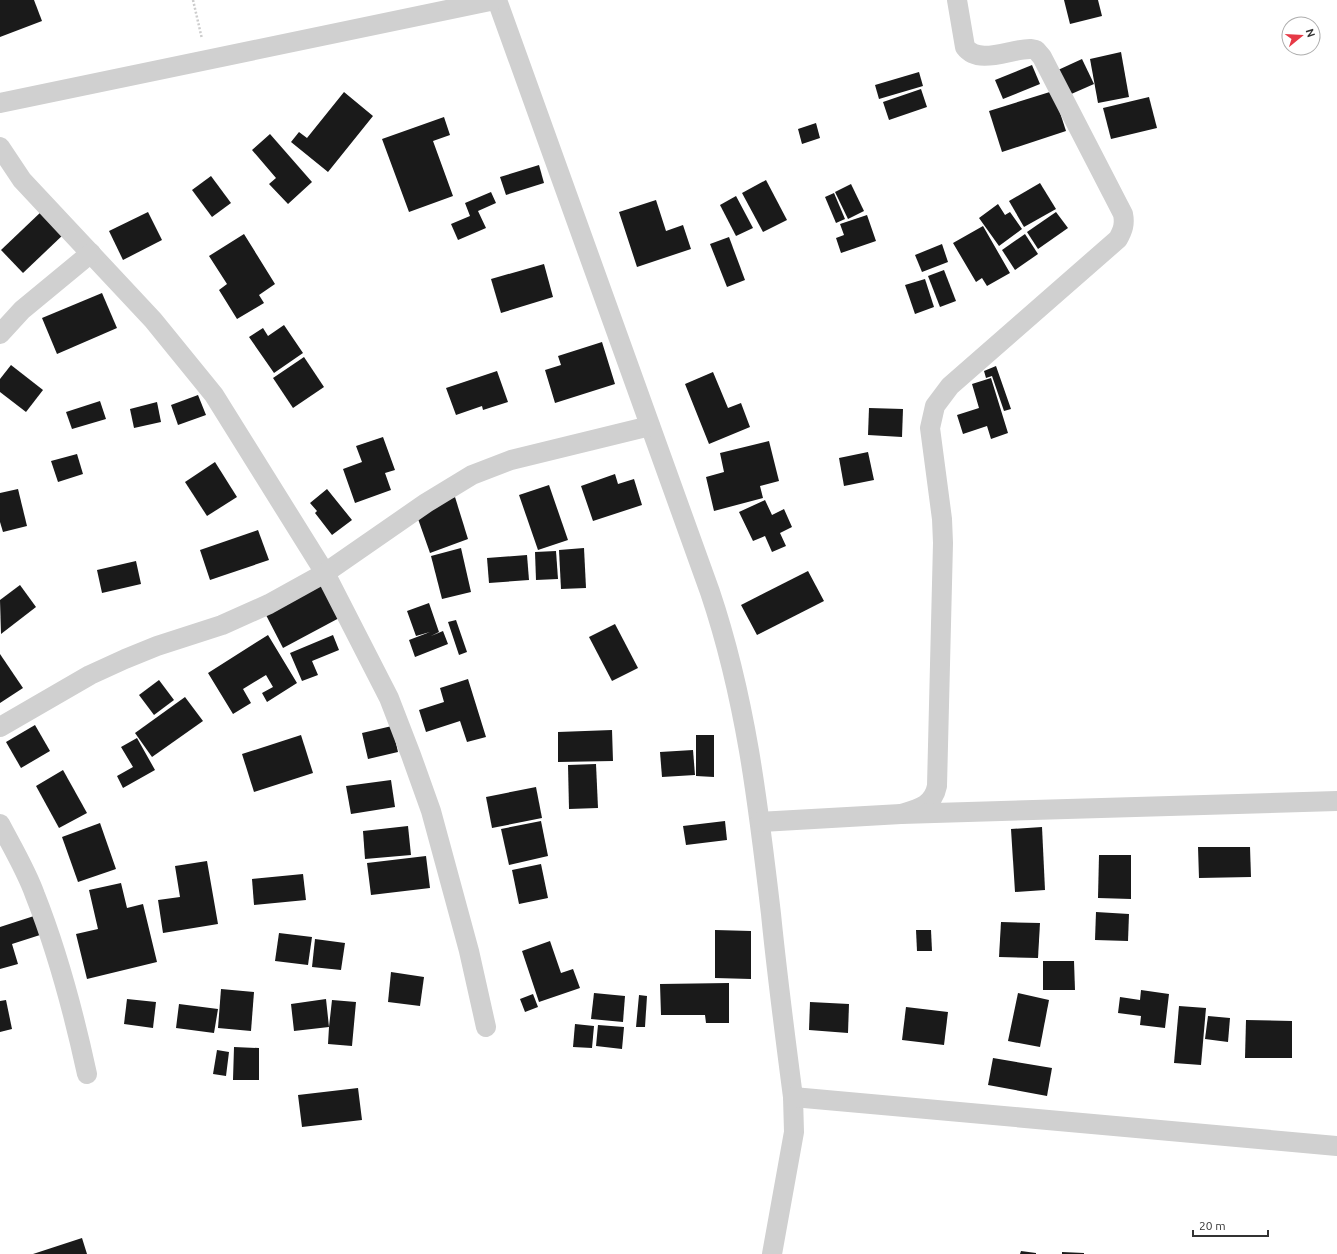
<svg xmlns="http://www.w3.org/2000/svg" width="1337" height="1254" font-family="Ubuntu,sans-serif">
<rect width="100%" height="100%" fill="#fff"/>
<g fill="#1a1a1a">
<path d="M0,0H34L42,21L0,37Z"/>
<path d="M1064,0H1098L1102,16L1070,24Z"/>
<path d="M1121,52L1129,97L1098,103L1090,59Z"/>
<path d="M1082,59L1094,84L1069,95L1058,70Z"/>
<path d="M1032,65L1040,84L1003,99L995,80Z"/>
<path d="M919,72L923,86L879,99L875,85Z"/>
<path d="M921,89L927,107L889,120L883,102Z"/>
<path d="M1053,91L1066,131L1002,152L989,111Z"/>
<path d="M344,92L373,116L328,172L291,142L299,132L307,138Z"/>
<path d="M1149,97L1157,128L1111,139L1103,108Z"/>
<path d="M444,117L450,135L433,141L453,196L409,212L382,139Z"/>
<path d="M816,123L820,138L802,144L798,129Z"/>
<path d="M270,134L312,182L288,204L269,184L276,178L252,150Z"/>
<path d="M539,165L544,183L506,195L500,177Z"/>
<path d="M211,176L231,203L212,217L192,190Z"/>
<path d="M766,180L787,220L763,232L742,193Z"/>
<path d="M1040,183L1056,209L1024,227L1009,201Z"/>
<path d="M851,184L864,211L848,219L835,192Z"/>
<path d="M491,192L496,203L478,211L486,228L458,240L451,224L470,216L465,203Z"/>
<path d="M834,193L845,219L836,223L825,197Z"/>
<path d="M736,196L753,228L736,236L720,205Z"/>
<path d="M656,200L666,231L683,225L691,249L637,267L619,212Z"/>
<path d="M998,204L1005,215L1010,212L1022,229L999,246L979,218Z"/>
<path d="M43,210L65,233L23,273L1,250Z"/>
<path d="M148,212L162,240L123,260L109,231Z"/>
<path d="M1056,212L1068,228L1038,249L1027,232Z"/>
<path d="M867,215L876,241L841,253L836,238L844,235L840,224Z"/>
<path d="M983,226L1010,273L987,286L982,278L976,282L953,243Z"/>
<path d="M244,234L275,284L259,295L264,303L237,319L219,290L227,284L209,256Z"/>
<path d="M1025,234L1038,254L1015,270L1002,250Z"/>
<path d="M729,237L745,280L727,287L710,244Z"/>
<path d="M942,244L948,262L922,272L915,255Z"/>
<path d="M544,264L553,297L501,313L491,279Z"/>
<path d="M944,270L956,301L940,307L928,276Z"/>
<path d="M925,279L934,307L915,314L905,285Z"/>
<path d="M102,293L117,328L57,354L42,318Z"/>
<path d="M284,325L303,353L274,373L249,337L263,328L268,336Z"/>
<path d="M602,342L615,384L555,403L545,370L561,365L558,356Z"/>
<path d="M304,357L324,387L293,408L273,378Z"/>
<path d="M11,365L43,390L26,412L0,392V379Z"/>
<path d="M996,366L1011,409L1004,411L992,376L986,378L984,371Z"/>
<path d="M497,371L508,402L483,410L482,406L456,415L446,388Z"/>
<path d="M713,372L728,408L741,403L750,427L709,444L685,384Z"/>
<path d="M991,378L1008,433L991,439L987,426L963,434L957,415L979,408L972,384Z"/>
<path d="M198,395L206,415L178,425L171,405Z"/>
<path d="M100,401L106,419L72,429L66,412Z"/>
<path d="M157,402L161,422L134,428L130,409Z"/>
<path d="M869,408L903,409L902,437L868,435Z"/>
<path d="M383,437L395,470L385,473L391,490L355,503L343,469L362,462L356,446Z"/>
<path d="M769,441L779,481L760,486L763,498L714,511L706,477L724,472L720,453Z"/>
<path d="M868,452L874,480L844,486L839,458Z"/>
<path d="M77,454L83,474L58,482L51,461Z"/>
<path d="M215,462L237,497L207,516L185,482Z"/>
<path d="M615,474L618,484L634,479L642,505L593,521L581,486Z"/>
<path d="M549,485L568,540L538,550L519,495Z"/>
<path d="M18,489L27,526L3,532L0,522V493Z"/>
<path d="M327,489L352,520L332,535L315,513L317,511L310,503Z"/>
<path d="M455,497L468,539L430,553L417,516L434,504Z"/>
<path d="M765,500L772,515L784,509L792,527L780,533L786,546L772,552L765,536L753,541L739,512Z"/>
<path d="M258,530L269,560L210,580L200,550Z"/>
<path d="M461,548L471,592L442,599L431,556Z"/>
<path d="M584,548L586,588L561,589L559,550Z"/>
<path d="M556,551L558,579L536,580L535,552Z"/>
<path d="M527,555L529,580L489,583L487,558Z"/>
<path d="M136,561L141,584L102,593L97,570Z"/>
<path d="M808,571L824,601L757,635L741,605Z"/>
<path d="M324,584L341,617L283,648L266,615Z"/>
<path d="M20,585L36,607L1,634L0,600Z"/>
<path d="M429,603L439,632L431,636L443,631L448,644L415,657L409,640L430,632L416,636L407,611Z"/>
<path d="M456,620L467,652L459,655L448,622Z"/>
<path d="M615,624L638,668L612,681L589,637Z"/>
<path d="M268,635L297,683L267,702L262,693L273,687L266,675L243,689L251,703L233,714L208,673Z"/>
<path d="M333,635L339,650L312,661L318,675L302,681L290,653Z"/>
<path d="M0,654L23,688L0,703Z"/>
<path d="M468,679L486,737L467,742L460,721L426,732L419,710L444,702L440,688Z"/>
<path d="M159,680L174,700L154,715L139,695Z"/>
<path d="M185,697L203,721L152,757L135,733Z"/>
<path d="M35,725L50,751L21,768L6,742Z"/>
<path d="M392,726L398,752L368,759L362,733Z"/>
<path d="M612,730L613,761L558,762V732Z"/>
<path d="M301,735L313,773L254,792L242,754Z"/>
<path d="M696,735H714V777L696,776Z"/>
<path d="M137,738L155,770L123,788L117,776L133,767L121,747Z"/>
<path d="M693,750L695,775L662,777L660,752Z"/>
<path d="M596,764L598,808L569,809L568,765Z"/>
<path d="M63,770L87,813L59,828L36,786Z"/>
<path d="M391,780L395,807L351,814L346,786Z"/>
<path d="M536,787L542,818L492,828L486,797Z"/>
<path d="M541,821L548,856L509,865L501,829Z"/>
<path d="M725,821L727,840L686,845L683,826Z"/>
<path d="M100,823L116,869L78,882L62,837Z"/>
<path d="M408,826L411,855L365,859L363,831Z"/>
<path d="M1042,827L1045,890L1015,892L1011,829Z"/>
<path d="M1198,847H1250L1251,877L1199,878Z"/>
<path d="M1099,855H1131V899L1098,898Z"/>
<path d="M426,856L430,888L371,895L367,863Z"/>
<path d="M207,861L218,924L163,933L158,900L180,897L175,866Z"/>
<path d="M541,864L548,898L519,904L512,870Z"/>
<path d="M303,874L306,900L254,905L252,879Z"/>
<path d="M121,883L127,908L143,904L157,962L87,979L76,934L98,929L89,890Z"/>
<path d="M1096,912L1129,914L1128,941L1095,940Z"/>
<path d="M34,916L40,935L12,944L18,964L0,969V927Z"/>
<path d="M1001,922L1040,923L1038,958L999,957Z"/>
<path d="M715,930L751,931V979L715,978Z"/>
<path d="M916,930H931L932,951H917Z"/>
<path d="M279,933L312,937L308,965L275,961Z"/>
<path d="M315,939L345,943L341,970L312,967Z"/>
<path d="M550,941L561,973L573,969L580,988L539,1002L522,951Z"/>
<path d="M1043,961H1074L1075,990H1043Z"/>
<path d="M391,972L424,977L420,1006L388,1002Z"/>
<path d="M729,983V1023H706L705,1015H661L660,984Z"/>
<path d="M221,989L254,992L251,1031L218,1028Z"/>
<path d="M1141,990L1169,994L1165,1028L1140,1025L1141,1016L1118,1013L1120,997L1140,1000Z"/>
<path d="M594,993L625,996L623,1022L591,1019Z"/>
<path d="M1018,993L1049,1000L1040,1047L1008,1041Z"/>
<path d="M533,994L538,1007L525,1012L520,999Z"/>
<path d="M639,995L647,996L645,1027H636Z"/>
<path d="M127,999L156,1002L153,1028L124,1024Z"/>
<path d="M326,999L329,1027L332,1000L356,1002L352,1046L328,1044L329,1027L294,1031L291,1004Z"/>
<path d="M6,1000L12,1029L0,1032V1001Z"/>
<path d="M810,1002L849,1004L848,1033L809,1030Z"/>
<path d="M179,1004L218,1009L214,1033L176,1028Z"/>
<path d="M1179,1006L1206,1008L1201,1065L1174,1063Z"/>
<path d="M906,1007L948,1012L944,1045L902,1040Z"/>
<path d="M1208,1016L1230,1018L1228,1042L1205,1039Z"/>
<path d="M1246,1020L1292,1021V1058H1245Z"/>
<path d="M575,1024L594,1026L592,1048L573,1047Z"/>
<path d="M598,1025L624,1027L622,1049L596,1046Z"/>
<path d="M234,1047L259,1048V1080H233Z"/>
<path d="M217,1050L229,1052L226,1076L213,1074Z"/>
<path d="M993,1058L1052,1068L1047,1096L988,1085Z"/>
<path d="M358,1088L362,1120L302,1127L298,1095Z"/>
<path d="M82,1238L87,1254H33Z"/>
<path d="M1021,1251L1036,1253V1254H1020Z"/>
<path d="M1062,1252L1084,1253V1254H1062Z"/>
</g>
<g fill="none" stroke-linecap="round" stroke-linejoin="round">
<path stroke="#cdcdcd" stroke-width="2.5" stroke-dasharray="2 2" stroke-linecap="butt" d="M193,0L202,39"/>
<g stroke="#d0d0d0" stroke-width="20">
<path d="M497,0L710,592C746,699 758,803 771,914C777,975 785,1036 793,1097L794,1132L772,1254"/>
<path d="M0,103L495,0"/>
<path d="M0,147L22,180L153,320L214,395L325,573L389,698L411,755L431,811L469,951L486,1027"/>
<path d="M0,334L22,310L91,253"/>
<path d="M0,727L90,675L125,659L157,646L222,625L269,604L325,573L426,503L472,475L511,460L650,426"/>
<path d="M901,814C918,809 933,806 937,786L943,543L942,519L930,428L935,406L950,386L1118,239C1123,230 1125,224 1123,214L1042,57L1036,50L1031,49C1012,48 979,66 965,47L957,0"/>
<path d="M760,822L901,814L1337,801"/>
<path d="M0,824C12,847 26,870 35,895C58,953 74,1014 87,1074"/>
<path d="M793,1097L1337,1146"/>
</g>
</g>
<g transform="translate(1301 36) rotate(72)"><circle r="19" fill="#ffffff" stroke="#adadad"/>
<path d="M0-3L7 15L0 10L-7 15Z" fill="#e63946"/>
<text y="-6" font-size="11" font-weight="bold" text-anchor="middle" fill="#333333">N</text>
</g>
<path d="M1193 1230v6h75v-6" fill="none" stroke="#333333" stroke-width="2"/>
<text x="1199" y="1230" font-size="12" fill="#333333" stroke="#ffffff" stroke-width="3" paint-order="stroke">20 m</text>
</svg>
